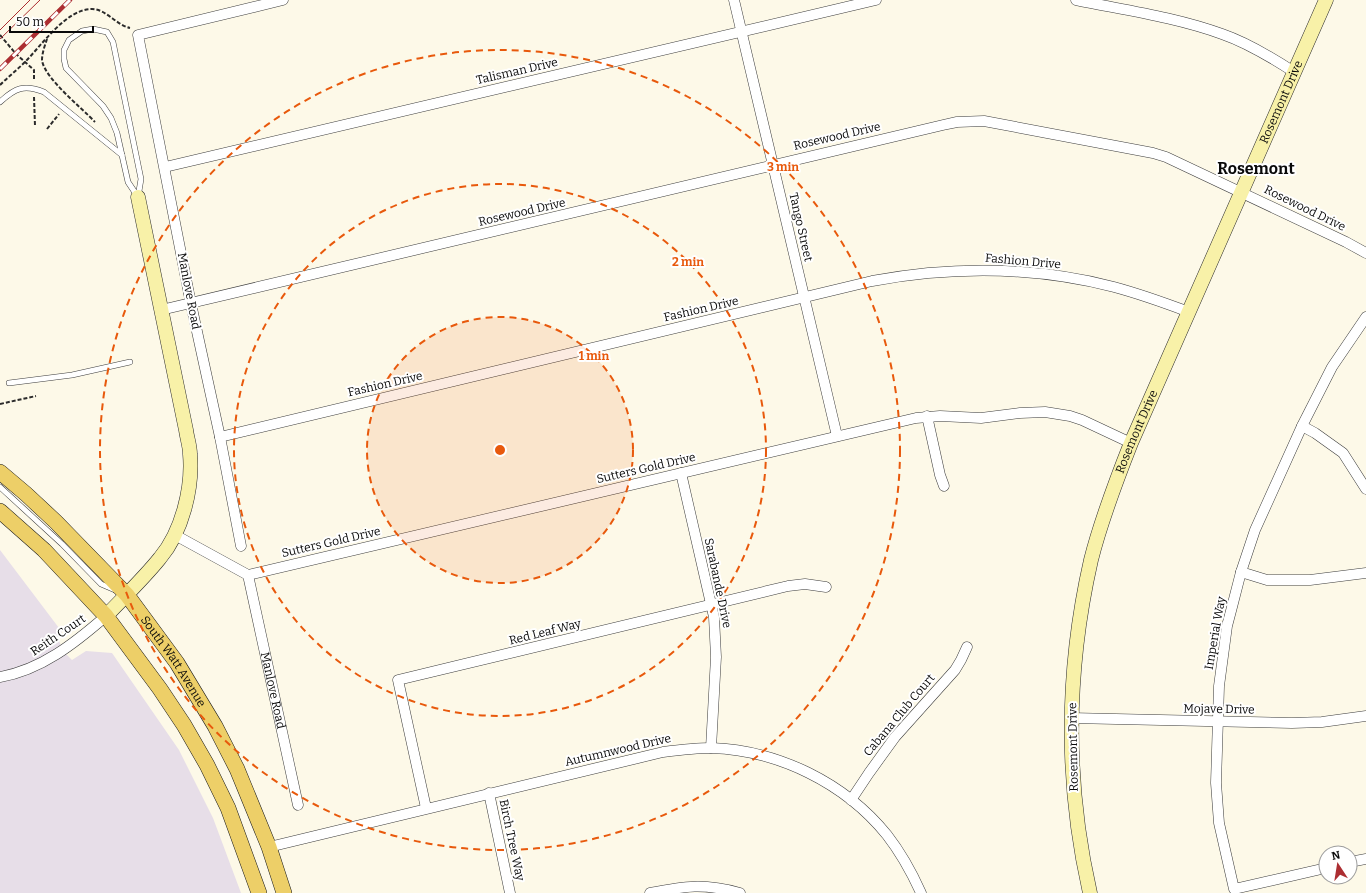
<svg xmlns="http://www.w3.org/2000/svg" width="1366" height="893" font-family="Bitter,serif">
<rect width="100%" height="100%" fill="#fdf9e8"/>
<path fill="#e7dee8" d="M0,550L62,632L58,638L63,651L72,660L86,651L112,653L179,750L213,818L241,893H0Z"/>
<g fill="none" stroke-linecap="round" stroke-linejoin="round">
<g stroke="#3c3c3c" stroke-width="6">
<g id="lane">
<path d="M93,29L107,32L113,42L141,179L138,197L128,182L117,133L111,118L103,106L66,68L64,59V50L69,40L82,31Z"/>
<path d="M0,102C15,88 24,84 44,92L122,155"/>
<path d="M9,383L72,375L130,362"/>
<path d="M0,487L62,544L101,584L115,590"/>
</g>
</g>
<g stroke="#3c3c3c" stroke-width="11">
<g id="street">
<path d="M734,0L837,436"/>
<path d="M1076,0C1124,10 1175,17 1222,34C1248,43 1271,57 1294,72"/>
<path d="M165,167L876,0"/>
<path d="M161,310L943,125L957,122L984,121L1153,153L1166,157L1346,242L1366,253"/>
<path d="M927,416L940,475L944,486"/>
<path d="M1302,426L1315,433L1343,453L1366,489"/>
<path d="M220,437L872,281C954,266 1033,266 1114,287C1140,294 1165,303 1189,312"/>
<path d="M681,473L714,617L716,657L711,748"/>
<path d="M175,535L248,575L916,418L940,416L981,418L1020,413L1045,412L1070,416L1082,420L1131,443"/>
<path d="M241,546L220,437L191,304L138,35L283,0"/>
<path d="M1241,572L1267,580H1310L1366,573"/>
<path id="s1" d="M248,575L298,805"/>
<path d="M0,677C41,670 75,643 106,616"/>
<path d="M1071,718L1292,723L1322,722L1366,716"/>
<path d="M489,793L510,893"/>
<path d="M851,800L869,773L895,737L955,670L961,660L967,647"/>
<path d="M426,808L398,680L788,586L805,584L826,587"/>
<path d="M269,847L663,752C679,750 695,748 711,748C778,750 845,783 887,835C901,853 912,873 921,893"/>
<path d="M1350,862L1366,859"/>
<path d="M1326,868L1234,889L1219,823L1216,783L1219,686L1227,626L1232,607L1241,572L1255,530L1302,426L1332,367L1366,317"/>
<path d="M650,893C685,886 704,883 740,893"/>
</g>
</g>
<g stroke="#2b2b2b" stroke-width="15">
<g id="secondary">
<path d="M106,616C124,597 144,578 160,558C182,532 193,488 190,454C190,446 187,438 186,430L138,197"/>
<path id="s2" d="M1090,893C1065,783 1066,670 1091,560C1101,520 1116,481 1131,443L1326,0"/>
</g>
</g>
<g stroke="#1a1a1a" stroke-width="16">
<g id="primary">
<path id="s3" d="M0,472L26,494L56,522L127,595L177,663L215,726L237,769L269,847L284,893"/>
<path d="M0,511L44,550L106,616L160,689L184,725L207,765L228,808L259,893"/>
</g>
</g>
<g stroke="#2b2b2b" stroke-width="2" stroke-dasharray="4 2" stroke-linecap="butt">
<path d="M0,35L16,54L34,70V80"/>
<path d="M47,39C45,45 42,53 42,60C44,78 82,108 95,122"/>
<path d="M0,85C8,77 17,70 25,62C42,45 66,9 92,9C106,9 116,25 130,28"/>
<path d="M34,97L35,126"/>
<path d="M47,129L59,114"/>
<path d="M0,404L36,396"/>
</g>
<use href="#lane" stroke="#fff" stroke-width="5"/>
<use href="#street" stroke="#fff" stroke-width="10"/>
<use href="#secondary" stroke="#f8f1a8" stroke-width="14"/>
<use href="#primary" stroke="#edcf68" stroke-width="15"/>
<g stroke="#ac2e32" stroke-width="1">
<path d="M0,30L30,0"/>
<path d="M0,39L40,0"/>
</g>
<g stroke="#ac2e32" stroke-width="4.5">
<path id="rail" d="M0,69L70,0"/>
</g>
<use href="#rail" stroke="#fff" stroke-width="3" stroke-dasharray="9" stroke-linecap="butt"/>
</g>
<circle cx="500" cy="450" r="133" fill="#e8590c" fill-opacity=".12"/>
<g fill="none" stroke="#e8590c" stroke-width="2" stroke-dasharray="7 5">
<circle cx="500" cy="450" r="133"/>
<circle cx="500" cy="450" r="266"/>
<circle cx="500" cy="450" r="400"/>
</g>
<g text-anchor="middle" stroke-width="4" stroke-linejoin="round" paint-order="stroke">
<g font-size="12" fill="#090909" stroke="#fff">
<text transform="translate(517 71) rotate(-13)" y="4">Talisman Drive</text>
<text dy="4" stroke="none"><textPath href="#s2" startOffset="832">Rosemont Drive</textPath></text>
<text transform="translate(837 136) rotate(-13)" y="4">Rosewood Drive</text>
<text transform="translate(1305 208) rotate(26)" y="4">Rosewood Drive</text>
<text transform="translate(522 212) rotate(-13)" y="4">Rosewood Drive</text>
<text transform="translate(801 227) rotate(77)" y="4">Tango Street</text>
<text transform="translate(1023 261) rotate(5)" y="4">Fashion Drive</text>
<text transform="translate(189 291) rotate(79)" y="4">Manlove Road</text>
<text transform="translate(701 309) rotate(-13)" y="4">Fashion Drive</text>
<text transform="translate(385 384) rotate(-13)" y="4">Fashion Drive</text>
<text dy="4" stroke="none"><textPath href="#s2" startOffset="472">Rosemont Drive</textPath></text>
<text transform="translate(646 468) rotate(-13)" y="4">Sutters Gold Drive</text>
<text transform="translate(331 542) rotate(-13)" y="4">Sutters Gold Drive</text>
<text transform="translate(718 583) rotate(78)" y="4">Sarabande Drive</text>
<text transform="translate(545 632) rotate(-14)" y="4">Red Leaf Way</text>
<text transform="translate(1215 633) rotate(-80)" y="4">Imperial Way</text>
<text transform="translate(58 635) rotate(-34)" y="4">Reith Court</text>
<text dy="4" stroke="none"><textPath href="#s3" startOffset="258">South Watt Avenue</textPath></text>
<text dy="4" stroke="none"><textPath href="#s1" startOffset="118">Manlove Road</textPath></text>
<text transform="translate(1219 709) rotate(1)" y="4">Mojave Drive</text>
<text transform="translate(899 715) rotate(-50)" y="4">Cabana Club Court</text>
<text transform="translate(1073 747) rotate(-91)" y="4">Rosemont Drive</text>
<text transform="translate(618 750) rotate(-13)" y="4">Autumnwood Drive</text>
<text transform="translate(512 840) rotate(78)" y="4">Birch Tree Way</text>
</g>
<g font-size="16" font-weight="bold" fill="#090909" stroke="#fff">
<text x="1256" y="174">Rosemont</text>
</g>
</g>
<circle cx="500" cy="450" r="6" fill="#e8590c" stroke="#fff" stroke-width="2"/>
<g font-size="12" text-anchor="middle" font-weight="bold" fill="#e8590c" stroke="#fff" stroke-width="4" stroke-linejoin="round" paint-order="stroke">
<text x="783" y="171">3 min</text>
<text x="688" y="266">2 min</text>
<text x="594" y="360">1 min</text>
</g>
<g transform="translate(1338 865) rotate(348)"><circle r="19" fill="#ffffff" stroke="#9d9d9d"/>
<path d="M0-3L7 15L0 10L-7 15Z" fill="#ac2e32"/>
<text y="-6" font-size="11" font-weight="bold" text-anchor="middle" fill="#090909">N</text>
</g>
<path d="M10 26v6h83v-6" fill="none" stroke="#090909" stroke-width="2"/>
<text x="16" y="26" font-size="12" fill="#090909" stroke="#ffffff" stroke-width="3" paint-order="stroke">50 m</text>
</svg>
